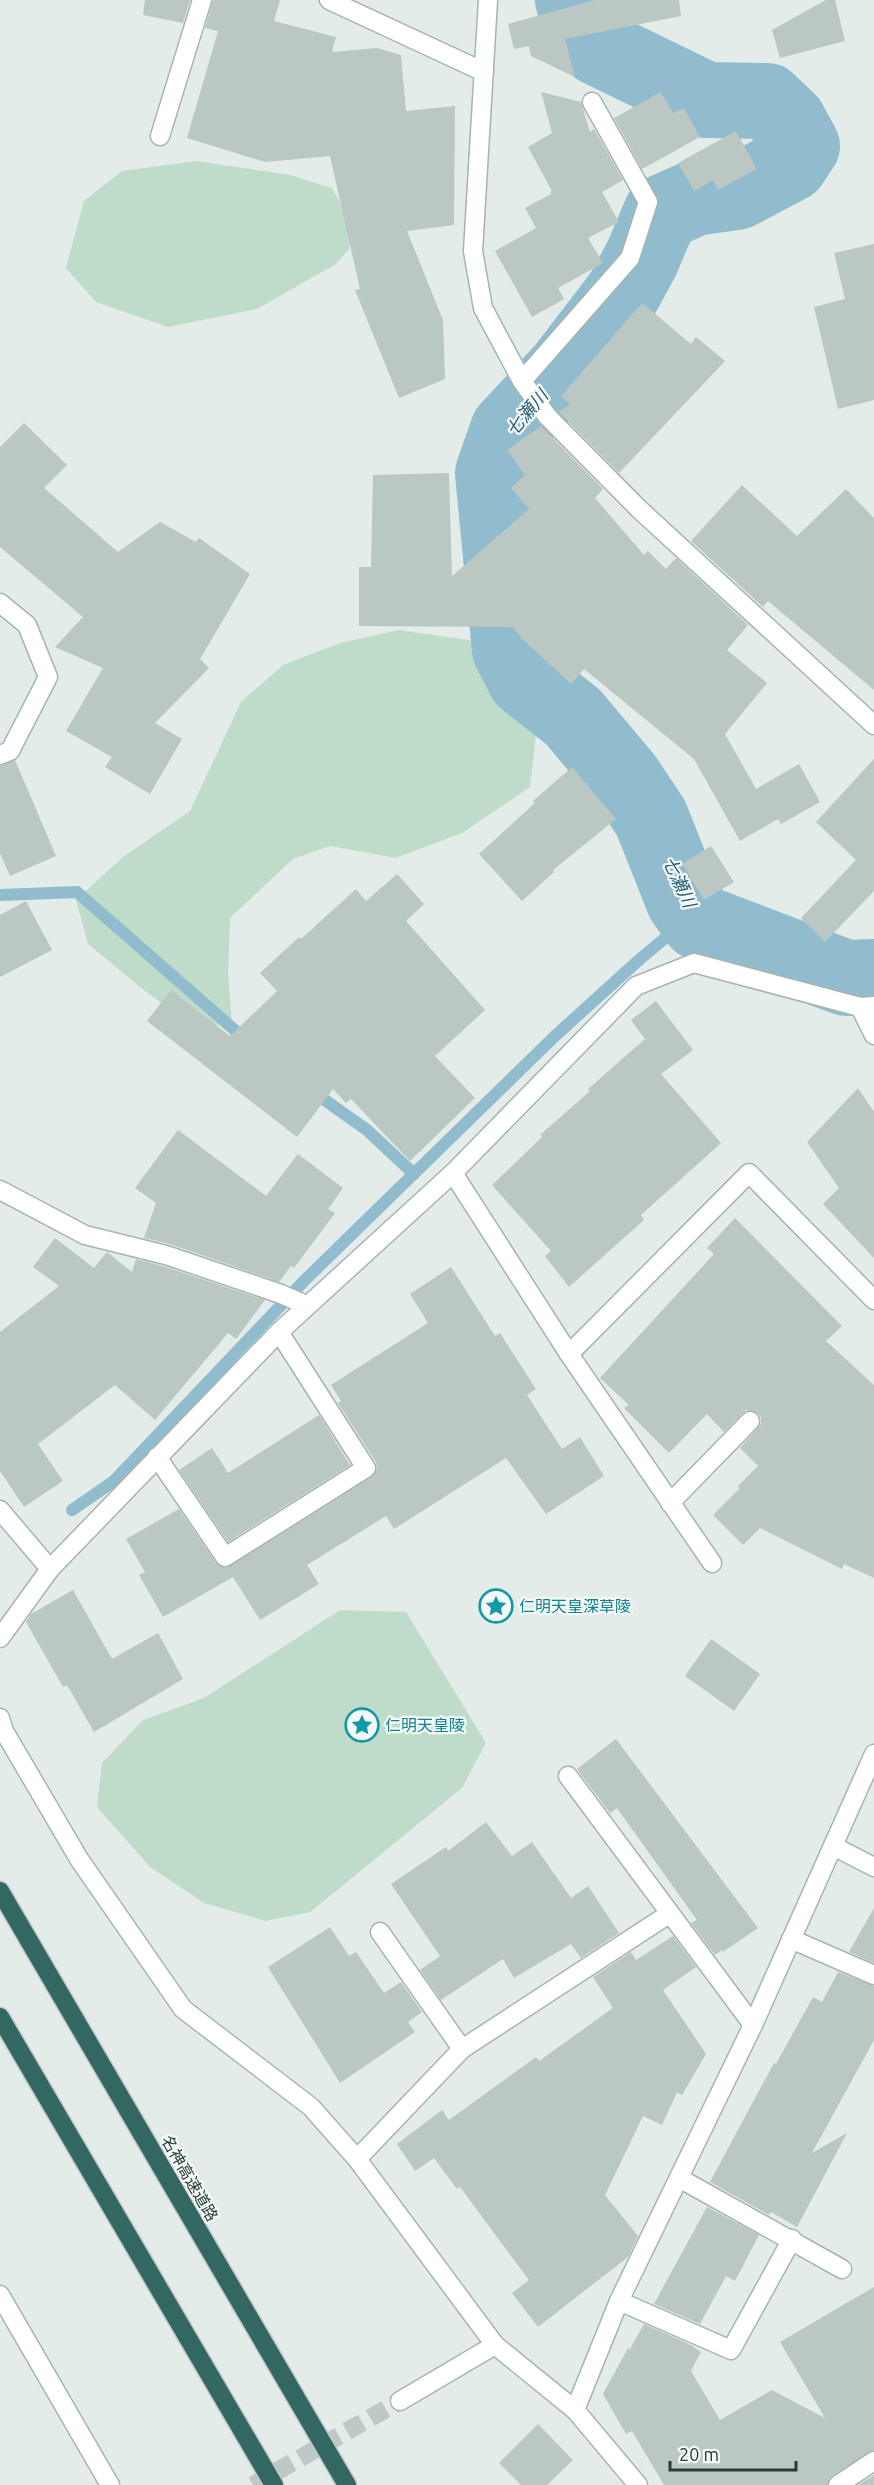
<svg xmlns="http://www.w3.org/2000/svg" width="874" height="2485" font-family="Ubuntu,'Noto Sans JP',sans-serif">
<rect width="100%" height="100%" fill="#e4ecea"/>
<g fill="#bfdcca">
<path d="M197,161L290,175L332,188L351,224L349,249L336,264L257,309L168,327L96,302L66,268L84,201L122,171Z"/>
<path d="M399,630L489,643L538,717L530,787L462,833L396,858L330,846L293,859L230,918L228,972L232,1025L194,1026L145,991L88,944L76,900L123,857L190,811L241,702L283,665L340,643Z"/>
<path d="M340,1610L406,1612L486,1743L462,1788L341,1887L310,1912L266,1921L204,1903L150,1867L97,1807L102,1763L143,1720L204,1698Z"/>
</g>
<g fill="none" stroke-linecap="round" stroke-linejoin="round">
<g stroke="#91bccd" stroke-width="12">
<path d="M0,895L77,892L246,1040"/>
<path d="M312,1091L367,1130L414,1174"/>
<path d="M72,1510L114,1481L305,1280L555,1036L640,959L681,925L699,922"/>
</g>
<path stroke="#91bccd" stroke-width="76" d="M573,0L579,25L597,47L706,100L767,101L789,122L802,146L790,164L737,192L695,198L661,213L642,258L623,293L564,370L508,430L493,473L510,650L525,679L573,717L625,779L651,818L684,901L699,922L846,978L874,977"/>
</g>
<g fill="#bac7c3">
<path d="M145,0H190L183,23L143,15Z"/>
<path d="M213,0H280L274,21L336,37L332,52L377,48L401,55L406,111L455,106L454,225L407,231L443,320L445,379L399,398L355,290L360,289L330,156L265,162L187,138L218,31L205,28Z"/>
<path d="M595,0H679L681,16L565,39L575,77L531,56L529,46L514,49L508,24Z"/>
<path d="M826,0H835L845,41L780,58L772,30Z"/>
<path d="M541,92L581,102L590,132L594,129L623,180L602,192L619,222L588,238L603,263L558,288L564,299L532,317L495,251L536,228L525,208L551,194L550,192L552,191L528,147L552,133Z"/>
<path d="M661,92L673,113L684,108L700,137L642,169L614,118Z"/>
<path d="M736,131L757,169L718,190L713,180L694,191L678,163Z"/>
<path d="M874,244V400L838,409L814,307L845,299L834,253Z"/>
<path d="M642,303L691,344L696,337L725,361L619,473L559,412L570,405L561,396Z"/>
<path d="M24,423L67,465L44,488L118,552L160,522L196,542L199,538L250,574L200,659L209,668L155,723L182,739L150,794L105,767L112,757L66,731L103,668L55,647L83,617L0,547V447Z"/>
<path d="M541,426L603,489L595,498L644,555L648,551L666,569L676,558L748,625L727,650L767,683L725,734L756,789L799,764L820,802L781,824L778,819L740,841L694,759L584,669L571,684L521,638L513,627L359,626V567H371L373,475L449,473L452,576L529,509L511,488L525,475L507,450Z"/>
<path d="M742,485L797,536L846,489L874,518V690L768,601L763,607L691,541Z"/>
<path d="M874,759V891L825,942L801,918L856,860L816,822Z"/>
<path d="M15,760L56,856L10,876L0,853V766Z"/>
<path d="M572,767L616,819L553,870L554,872L522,901L479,854L535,803L533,801Z"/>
<path d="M711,846L734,882L704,900L682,864Z"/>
<path d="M397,874L424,904L406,921L485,1010L435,1056L475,1098L410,1161L351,1099L346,1103L333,1089L297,1137L147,1021L171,990L230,1036L277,991L260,973L299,937L301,939L356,889L366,901Z"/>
<path d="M26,901L52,950L0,977V915Z"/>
<path d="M656,1001L693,1050L661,1074L721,1143L641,1215L644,1220L569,1287L545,1256L551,1251L492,1185L542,1137L540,1135L590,1091L588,1089L645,1039L631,1020Z"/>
<path d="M858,1088L874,1112V1258L823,1204L839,1188L807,1142Z"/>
<path d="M178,1130L266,1196L298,1154L343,1188L328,1209L335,1213L294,1268L291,1266L279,1282L170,1244L144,1238L156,1203L135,1188Z"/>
<path d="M735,1218L842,1326L826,1341L874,1385V1578L844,1564L842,1569L760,1528L743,1545L713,1515L740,1488L738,1486L758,1466L740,1448L761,1424V1417L757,1413L746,1410L724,1432L707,1414L669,1453L624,1408L629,1405L600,1378L714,1254L707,1248Z"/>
<path d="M55,1238L94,1268L107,1252L132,1272L136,1259L163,1266L265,1300L236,1339L228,1333L155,1420L115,1385L38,1444L63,1481L24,1507L0,1471V1332L59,1286L33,1267Z"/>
<path d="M451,1267L495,1336L500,1333L536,1389L527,1395L562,1449L580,1437L604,1476L546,1514L506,1458L394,1529L386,1516L307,1565L319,1584L260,1620L233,1577L163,1617L139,1575L145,1572L126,1539L179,1509L216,1563L226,1568L372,1477L377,1468L376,1462L338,1403L341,1401L331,1385L428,1323L410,1294Z"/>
<path d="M319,1415L350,1465L228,1542L179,1470L212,1448L228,1473Z"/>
<path d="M73,1590L112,1659L158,1633L183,1679L94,1732L67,1685L63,1687L26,1622L31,1614Z"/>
<path d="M711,1639L760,1674L734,1711L685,1676Z"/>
<path d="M616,1739L758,1928L723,1952L722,1950L715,1955L691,1923L697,1920L617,1808L610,1813L577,1769Z"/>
<path d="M486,1822L512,1856L532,1842L571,1898L588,1886L619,1933L581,1958L571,1944L514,1978L503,1959L441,2000L420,1970L440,1956L391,1884L446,1847L448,1851Z"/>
<path d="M874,1908V1963L849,1952Z"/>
<path d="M330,1927L349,1956L356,1952L384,1993L401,1982L422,2012L408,2022L415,2032L340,2083L268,1967Z"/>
<path d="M673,1936L696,1967L663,1990L706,2054L682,2095L677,2092L662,2125L643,2116L605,2195L638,2236L628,2257L538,2327L512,2293L529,2280L460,2187L457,2189L434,2158L415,2171L397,2144L442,2110L449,2120L536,2057L539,2061L613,2008L593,1977L631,1952L636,1960Z"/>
<path d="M838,1972L874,1986V2040L812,2153L847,2133L797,2227L771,2212L769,2215L710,2182L754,2100L774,2063L776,2064L813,1997L822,2002Z"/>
<path d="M707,2207L759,2235L735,2281L726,2276L700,2324L654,2304Z"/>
<path d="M874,2287V2450L832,2476L827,2485H664L632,2431L626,2434L603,2394L628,2348L630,2349L644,2324L689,2344L701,2352L691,2371L720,2420L772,2390L825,2418L780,2342Z"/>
<path d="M538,2424L573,2460L547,2485H521L499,2463Z"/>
<path d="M874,2475V2485H858Z"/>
</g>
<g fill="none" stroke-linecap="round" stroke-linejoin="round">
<path stroke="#bec9c7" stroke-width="18" stroke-dasharray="18 9" stroke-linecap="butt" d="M253,2485L400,2401"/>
<g stroke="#a7b4b1" stroke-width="21">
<g id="lane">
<path d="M329,0L484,72"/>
<path d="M160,136L202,0"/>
<path d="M522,381L630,258L648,202L592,102"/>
<path d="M860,1007L874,1035"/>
<path d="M0,1190L85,1235L166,1255L281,1294"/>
<path d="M157,1457L225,1557L366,1468L279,1332"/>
<path d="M670,1503L750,1421"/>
<path d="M833,1846L874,1867"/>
<path d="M791,1939L874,1975"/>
<path d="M679,2178L842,2269"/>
<path d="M619,2301L731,2350L792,2239"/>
<path d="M838,2485L874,2461"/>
</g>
</g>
<g stroke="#a7b4b1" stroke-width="21">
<g id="street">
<path d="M488,0L473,251L483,308L522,381L547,416L639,509L874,725"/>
<path d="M0,603L27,625L48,677L10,751L0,755"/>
<path d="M453,1173L569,1354L712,1563"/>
<path d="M281,1294L306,1305"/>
<path d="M569,1354L749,1173L874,1300"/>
<path d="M0,1510L50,1569"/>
<path d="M0,1638L50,1569L279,1332L453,1173L636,986L694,963L860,1007L874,1006"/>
<path d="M0,1718L4,1731L79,1859L183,2009L311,2107L357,2159L495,2345L575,2410L638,2485"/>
<path d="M568,1776L753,2025"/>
<path d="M380,1932L462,2049"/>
<path d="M357,2159L462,2049L669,1914"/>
<path d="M0,2295L110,2485"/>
<path d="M400,2401L495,2345"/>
<path d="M575,2410L619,2301L753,2025L874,1754"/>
</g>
</g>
<g stroke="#c2c9c8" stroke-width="21">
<g id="highway">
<path d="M0,1891L347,2485"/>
<path d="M0,2017L274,2485"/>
</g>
</g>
<use href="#lane" stroke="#fff" stroke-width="18"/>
<use href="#street" stroke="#fff" stroke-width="18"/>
<use href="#highway" stroke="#336762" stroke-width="18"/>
</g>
<defs>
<g id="sight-ring" transform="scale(1.725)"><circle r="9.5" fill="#f5f9f7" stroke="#0f9aa8" stroke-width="1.5"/><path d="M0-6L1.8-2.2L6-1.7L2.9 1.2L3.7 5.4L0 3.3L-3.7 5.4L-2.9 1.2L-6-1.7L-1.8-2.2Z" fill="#0f9aa8"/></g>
</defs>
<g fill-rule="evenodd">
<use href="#sight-ring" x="496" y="1606"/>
<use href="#sight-ring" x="362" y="1725"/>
</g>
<g text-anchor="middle" stroke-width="4.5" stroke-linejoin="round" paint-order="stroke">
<g font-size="16" fill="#0d838f" stroke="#f5f9f7" text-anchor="start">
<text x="519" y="1612">仁明天皇深草陵</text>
<text x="385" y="1731">仁明天皇陵</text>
</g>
<g font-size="16" fill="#253d39" stroke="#f5f9f7">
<text transform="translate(190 2178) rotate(60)" y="6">名神高速道路</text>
</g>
<g font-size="18" font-style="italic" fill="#245d74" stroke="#f5f9f7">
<text transform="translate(527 413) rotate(-50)" y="6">七瀬川</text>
<text transform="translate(679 882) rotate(65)" y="6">七瀬川</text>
</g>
</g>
<path d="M670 2461v9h126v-9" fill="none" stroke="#253d39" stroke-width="3"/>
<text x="679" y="2461" font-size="18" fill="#253d39" stroke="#f5f9f7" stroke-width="4.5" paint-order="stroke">20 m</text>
</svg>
